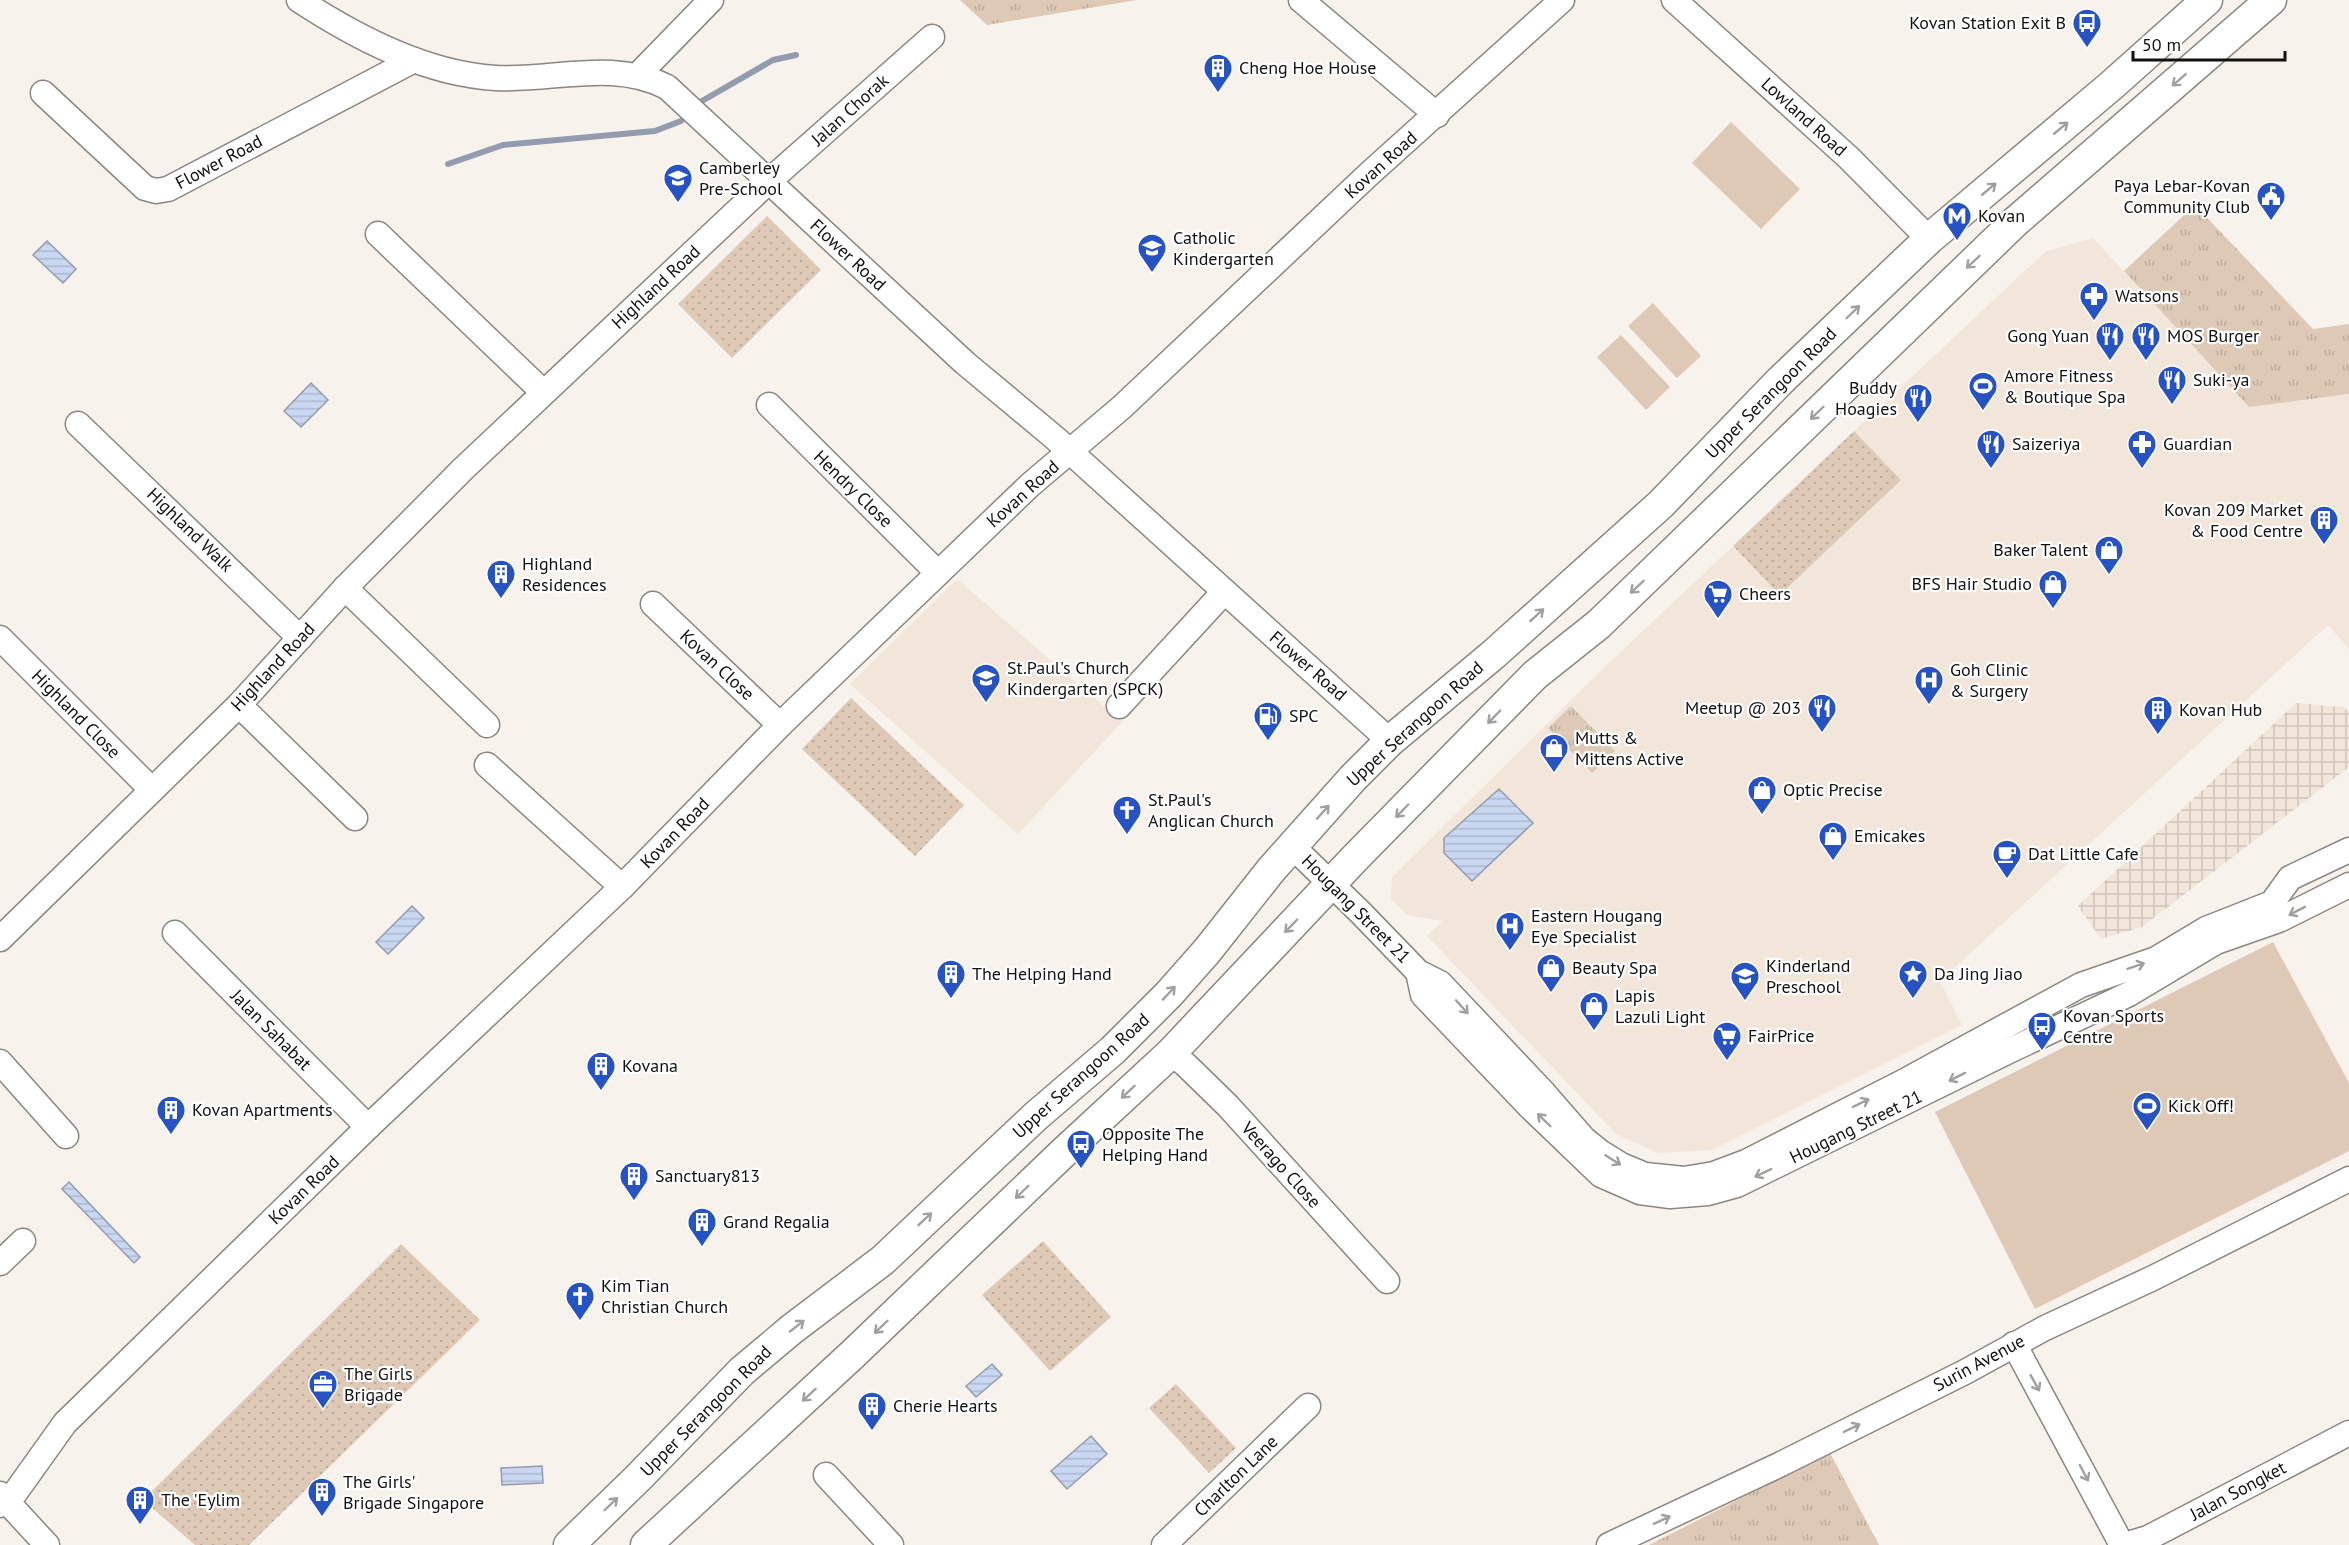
<svg xmlns="http://www.w3.org/2000/svg" width="2349" height="1545" font-family="'PT Sans',sans-serif">
<defs>
<pattern id="industrial-grid" width="8" height="8" patternUnits="userSpaceOnUse" patternTransform="scale(1.5)"><rect width="8" height="8" fill="#f2e5da"/><path d="M0 4h8M4 0v8" fill="none" stroke="#cfc3ba"/></pattern>
<pattern id="grass-dots" width="8" height="8" patternUnits="userSpaceOnUse" patternTransform="scale(1.5)"><rect width="8" height="8" fill="#ddc9b6"/><path d="M2 2h.1M6 6h.1" fill="none" stroke="#bdac9b" stroke-width="1.8" stroke-linecap="round"/></pattern>
<pattern id="park-tufts" width="24" height="20" patternUnits="userSpaceOnUse" patternTransform="scale(1.5)"><rect width="24" height="20" fill="#ddc9b6"/><path d="M3 7l-1-3M5 7V3M7 7l1-3M15 17l-1-3M17 17v-4M19 17l1-3" fill="none" stroke="#bdac9b"/></pattern>
<pattern id="water-rules" width="6" height="5" patternUnits="userSpaceOnUse" patternTransform="scale(1.5)"><rect width="6" height="5" fill="#cad7f2"/><path d="M0 2.5h6" fill="none" stroke="#adb8ce"/></pattern>
</defs>
<rect width="100%" height="100%" fill="#f8f2ec"/>
<g fill="#f2e5da">
<path d="M2093,238L2249,407L2349,394V649L2328,625L1940,981L1962,1025L1711,1150L1658,1153L1616,1134L1427,936L1442,921L1407,915L1391,899L1392,877L1612,660L1733,546L1781,595L1901,480L1854,431L2045,252Z"/>
<path d="M957,579L1122,722L1018,834L850,684Z"/>
</g>
<path fill="url(#industrial-grid)" d="M2296,703L2343,707L2349,712V767L2142,927L2101,939L2078,906Z"/>
<g fill="url(#grass-dots)">
<path d="M767,216L821,270L732,358L678,304Z"/>
<path d="M1854,431L1901,480L1780,595L1733,546Z"/>
<path d="M851,698L964,805L915,856L802,749Z"/>
<path d="M1043,1241L1111,1317L1050,1371L982,1295Z"/>
<path d="M401,1244L480,1320L249,1545H195L143,1500Z"/>
<path d="M1176,1384L1236,1448L1209,1473L1149,1408Z"/>
</g>
<g fill="url(#park-tufts)">
<path d="M960,0H1137L987,25Z"/>
<path d="M2195,205L2313,329L2349,324V394L2249,407L2124,271Z"/>
<path d="M1571,706L1615,751L1592,773L1548,728Z"/>
<path d="M1830,1453L1879,1545H1649Z"/>
</g>
<g fill="#ddc9b6">
<path d="M1731,122L1800,189L1761,229L1692,163Z"/>
<path d="M1653,303L1701,356L1677,378L1628,326Z"/>
<path d="M1621,335L1670,387L1646,410L1597,357Z"/>
<path d="M2273,942L2349,1083V1151L2035,1309L1935,1112Z"/>
</g>
<g fill="url(#water-rules)" stroke="#939cae" stroke-width="1.5">
<path d="M47,241L76,269L63,283L33,255Z"/>
<path d="M311,383L328,400L301,427L284,411Z"/>
<path d="M1499,789L1533,823L1472,881L1444,853V838Z"/>
<path d="M412,906L424,918L388,954L376,942Z"/>
<path d="M69,1182L140,1257L134,1263L62,1189Z"/>
<path d="M992,1364L1002,1375L976,1397L966,1386Z"/>
<path d="M1091,1436L1107,1454L1067,1489L1051,1471Z"/>
<path d="M542,1466L543,1483L502,1485L501,1468Z"/>
</g>
<g fill="none" stroke-linecap="round" stroke-linejoin="round">
<g stroke="#939cae" stroke-width="6">
<path d="M702,101L773,60L796,55"/>
<path d="M448,164L503,145L655,131L681,121"/>
</g>
<g stroke="#8c8681" stroke-width="27">
<g id="minor">
<path d="M299,0C357,38 426,74 496,78C554,81 613,59 667,87L965,363L1055,438L1390,741"/>
<path d="M1301,0L1437,115"/>
<path d="M1674,0L1849,158L1929,239"/>
<path d="M638,75L711,0"/>
<path d="M43,93L145,188L156,191L168,189L414,60"/>
<path d="M378,234L543,392"/>
<path d="M769,405L938,573"/>
<path d="M78,424L300,638"/>
<path d="M345,588L487,725"/>
<path d="M653,604L780,725"/>
<path d="M0,638L152,790"/>
<path d="M239,705L355,818"/>
<path d="M1119,706L1224,592"/>
<path d="M487,765L622,887"/>
<path d="M1293,847L1361,913L1418,972L1440,983L1544,1093L1584,1139L1600,1152L1621,1165L1645,1175L1684,1179L1714,1174L1746,1162L1901,1083L2081,985L2156,959L2206,929L2272,903L2290,878L2349,850"/>
<path d="M175,933L368,1127"/>
<path d="M0,939L239,705L345,588L463,469L768,182L932,37"/>
<path d="M1418,972L1423,995L1529,1106L1601,1175L1640,1192L1670,1196L1708,1193L1737,1185L2009,1051L2129,994L2216,942L2279,920L2349,885"/>
<path d="M1171,1053L1186,1065L1228,1106L1387,1281"/>
<path d="M0,1062L66,1136"/>
<path d="M0,1263L23,1241"/>
<path d="M2014,1344L2122,1545"/>
<path d="M826,1475L891,1545"/>
<path d="M0,1494L47,1545"/>
<path d="M0,1505L15,1493L65,1423L368,1127L622,887L780,725L1030,485L1122,407L1368,175L1562,0"/>
<path d="M1164,1545L1308,1406"/>
<path d="M1609,1545L1781,1464L1965,1372L2045,1328L2153,1278L2349,1179"/>
<path d="M2125,1545L2148,1538L2349,1433"/>
</g>
</g>
<g stroke="#8c8681" stroke-width="33">
<g id="major">
<path d="M569,1545L638,1478L742,1371L792,1329L883,1260L1036,1116L1113,1050L1169,994L1207,951L1271,870L1353,778L1390,741L1494,654L1661,504L1780,381L1929,239L2112,85L2207,0"/>
<path d="M646,1545L852,1355L1064,1152L1171,1053L1356,857L1535,675L1599,624L2015,222L2271,0"/>
</g>
</g>
<use href="#minor" stroke="#fff" stroke-width="24"/>
<use href="#major" stroke="#fff" stroke-width="30"/>
</g>
<defs><path id="oneway-shaft" d="M-6 0H5M1.5-3L5.5 0L1.5 3" fill="none" stroke-width="1.6" stroke-linecap="round" stroke-linejoin="round" transform="scale(1.5)"/></defs>
<g stroke="#a1a09f">
<use href="#oneway-shaft" transform="translate(2179 80) rotate(139)"/>
<use href="#oneway-shaft" transform="translate(2061 128) rotate(-40)"/>
<use href="#oneway-shaft" transform="translate(1989 189) rotate(-40)"/>
<use href="#oneway-shaft" transform="translate(1973 262) rotate(137)"/>
<use href="#oneway-shaft" transform="translate(1853 312) rotate(-44)"/>
<use href="#oneway-shaft" transform="translate(1817 413) rotate(136)"/>
<use href="#oneway-shaft" transform="translate(1637 587) rotate(137)"/>
<use href="#oneway-shaft" transform="translate(1537 615) rotate(-42)"/>
<use href="#oneway-shaft" transform="translate(1494 717) rotate(134)"/>
<use href="#oneway-shaft" transform="translate(1402 811) rotate(134)"/>
<use href="#oneway-shaft" transform="translate(1323 812) rotate(-48)"/>
<use href="#oneway-shaft" transform="translate(2297 911) rotate(153)"/>
<use href="#oneway-shaft" transform="translate(1291 926) rotate(134)"/>
<use href="#oneway-shaft" transform="translate(2136 966) rotate(-19)"/>
<use href="#oneway-shaft" transform="translate(1169 993) rotate(-47)"/>
<use href="#oneway-shaft" transform="translate(1462 1007) rotate(48)"/>
<use href="#oneway-shaft" transform="translate(1957 1077) rotate(153)"/>
<use href="#oneway-shaft" transform="translate(1128 1092) rotate(137)"/>
<use href="#oneway-shaft" transform="translate(1861 1103) rotate(-26)"/>
<use href="#oneway-shaft" transform="translate(1544 1120) rotate(-136)"/>
<use href="#oneway-shaft" transform="translate(1613 1160) rotate(32)"/>
<use href="#oneway-shaft" transform="translate(1763 1173) rotate(154)"/>
<use href="#oneway-shaft" transform="translate(1022 1192) rotate(136)"/>
<use href="#oneway-shaft" transform="translate(925 1219) rotate(-43)"/>
<use href="#oneway-shaft" transform="translate(797 1326) rotate(-38)"/>
<use href="#oneway-shaft" transform="translate(881 1327) rotate(136)"/>
<use href="#oneway-shaft" transform="translate(2035 1383) rotate(61)"/>
<use href="#oneway-shaft" transform="translate(809 1395) rotate(137)"/>
<use href="#oneway-shaft" transform="translate(1852 1428) rotate(-26)"/>
<use href="#oneway-shaft" transform="translate(2084 1473) rotate(62)"/>
<use href="#oneway-shaft" transform="translate(611 1504) rotate(-44)"/>
<use href="#oneway-shaft" transform="translate(1662 1520) rotate(-25)"/>
</g>
<defs>
<g id="bus-pin" transform="scale(1.5)"><path d="M0 17L-7.5 6A9.5 9.5 0 1 1 7.5 6Z" fill="#2752c1" stroke="#fff"/><path d="M-5-6H5V4H4V6H2V4H-2V6H-4V4H-5ZM-3.5-4V0h7V-4ZM-3.5 1.2v1.5H-2V1.2ZM2 1.2v1.5H3.5V1.2Z" fill="#fff"/></g>
<g id="building-pin" transform="scale(1.5)"><path d="M0 17L-7.5 6A9.5 9.5 0 1 1 7.5 6Z" fill="#2752c1" stroke="#fff"/><path d="M-4-6H4V6H1V3H-1V6H-4ZM-2.5-4.3h1.7v1.8h-1.7ZM.8-4.3h1.7v1.8H.8ZM-2.5-1h1.7V.8h-1.7ZM.8-1h1.7V.8H.8Z" fill="#fff"/></g>
<g id="school-pin" transform="scale(1.5)"><path d="M0 17L-7.5 6A9.5 9.5 0 1 1 7.5 6Z" fill="#2752c1" stroke="#fff"/><path d="M0-5L7-2L0 1L-7-2ZM-4 1L0 2.5L4 1V4Q0 6-4 4Z" fill="#fff"/></g>
<g id="civic-pin" transform="scale(1.5)"><path d="M0 17L-7.5 6A9.5 9.5 0 1 1 7.5 6Z" fill="#2752c1" stroke="#fff"/><path d="M-.6-6.5H3V-4.5H.6V-3L4-1V1h2V6H-6V1h2V-1L-.6-3ZM-1.2 2.5V6h2.4V2.5Z" fill="#fff"/></g>
<g id="metro-pin" transform="scale(1.5)"><path d="M0 17L-7.5 6A9.5 9.5 0 1 1 7.5 6Z" fill="#2752c1" stroke="#fff"/><path d="M-5.5 5V-5H-3L0 0L3-5H5.5V5H3V-.5L0 4L-3-.5V5Z" fill="#fff"/></g>
<g id="pharmacy-pin" transform="scale(1.5)"><path d="M0 17L-7.5 6A9.5 9.5 0 1 1 7.5 6Z" fill="#2752c1" stroke="#fff"/><path d="M-2-6h4v4h4v4h-4v4h-4v-4h-4v-4h4Z" fill="#fff"/></g>
<g id="restaurant-pin" transform="scale(1.5)"><path d="M0 17L-7.5 6A9.5 9.5 0 1 1 7.5 6Z" fill="#2752c1" stroke="#fff"/><path d="M-5-6h1v4h1v-4h1v4h1v-4h1v5L-1.5 .5V6h-2V.5L-5-1ZM5-6V6H3V1.5H1.5Q1.5-4 5-6Z" fill="#fff"/></g>
<g id="stadium-pin" transform="scale(1.5)"><path d="M0 17L-7.5 6A9.5 9.5 0 1 1 7.5 6Z" fill="#2752c1" stroke="#fff"/><path d="M0-5a6.5 5 0 1 0 0 10a6.5 5 0 1 0 0-10ZM-3.5-1.8h7v3.6h-7Z" fill="#fff"/></g>
<g id="shop-pin" transform="scale(1.5)"><path d="M0 17L-7.5 6A9.5 9.5 0 1 1 7.5 6Z" fill="#2752c1" stroke="#fff"/><path d="M-5-2.5h2.3a2.7 3.5 0 0 1 5.4 0H5L5.5 6h-11ZM-1.5-2.5h3a1.5 2.3 0 0 0-3 0Z" fill="#fff"/></g>
<g id="supermarket-pin" transform="scale(1.5)"><path d="M0 17L-7.5 6A9.5 9.5 0 1 1 7.5 6Z" fill="#2752c1" stroke="#fff"/><path d="M-6-5.5h2.5l.6 2H6L4.5 2H-2.5L-4.4-4H-6ZM-1.5 3.2a1.3 1.3 0 1 0 .1 0ZM3 3.2a1.3 1.3 0 1 0 .1 0Z" fill="#fff"/></g>
<g id="hospital-pin" transform="scale(1.5)"><path d="M0 17L-7.5 6A9.5 9.5 0 1 1 7.5 6Z" fill="#2752c1" stroke="#fff"/><path d="M-5-5h3v3.5h4V-5h3V5h-3V1.5h-4V5h-3Z" fill="#fff"/></g>
<g id="fuel-pin" transform="scale(1.5)"><path d="M0 17L-7.5 6A9.5 9.5 0 1 1 7.5 6Z" fill="#2752c1" stroke="#fff"/><path d="M-5.5-6h7V0h2V4h1.3V-2.5L3-4.5l.8-.8L6-3V5H2.5V1h-1V6h-7ZM-4.2-4.7v3.2H.2V-4.7Z" fill="#fff"/></g>
<g id="church-pin" transform="scale(1.5)"><path d="M0 17L-7.5 6A9.5 9.5 0 1 1 7.5 6Z" fill="#2752c1" stroke="#fff"/><path d="M-1.2-6h2.4v3.5h3.3v2.4h-3.3V6h-2.4V-.1h-3.3v-2.4h3.3Z" fill="#fff"/></g>
<g id="cafe-pin" transform="scale(1.5)"><path d="M0 17L-7.5 6A9.5 9.5 0 1 1 7.5 6Z" fill="#2752c1" stroke="#fff"/><path d="M-5.5-4.5H6V0H3Q3 3.5 0 3.5H-2.5Q-5.5 3.5-5.5 0ZM3-3.2v2h1.7v-2ZM-6 4.5H4V6H-6Z" fill="#fff"/></g>
<g id="sight-pin" transform="scale(1.5)"><path d="M0 17L-7.5 6A9.5 9.5 0 1 1 7.5 6Z" fill="#2752c1" stroke="#fff"/><path d="M0-6L1.8-2.2L6-1.7L2.9 1.2L3.7 5.4L0 3.3L-3.7 5.4L-2.9 1.2L-6-1.7L-1.8-2.2Z" fill="#fff"/></g>
<g id="office-pin" transform="scale(1.5)"><path d="M0 17L-7.5 6A9.5 9.5 0 1 1 7.5 6Z" fill="#2752c1" stroke="#fff"/><path d="M-6-3h4V-5.5h4V-3h4V5H-6ZM-1-4.5V-3h2v-1.5ZM-6 0V1H6V0Z" fill="#fff"/></g>
</defs>
<g fill-rule="evenodd">
<use href="#bus-pin" x="2087" y="23"/>
<use href="#building-pin" x="1218" y="68"/>
<use href="#school-pin" x="678" y="178"/>
<use href="#civic-pin" x="2271" y="196"/>
<use href="#metro-pin" x="1957" y="216"/>
<use href="#school-pin" x="1152" y="248"/>
<use href="#pharmacy-pin" x="2094" y="296"/>
<use href="#restaurant-pin" x="2110" y="336"/>
<use href="#restaurant-pin" x="2146" y="336"/>
<use href="#restaurant-pin" x="2172" y="380"/>
<use href="#stadium-pin" x="1983" y="386"/>
<use href="#restaurant-pin" x="1918" y="398"/>
<use href="#restaurant-pin" x="1991" y="444"/>
<use href="#pharmacy-pin" x="2142" y="444"/>
<use href="#building-pin" x="2324" y="520"/>
<use href="#shop-pin" x="2109" y="550"/>
<use href="#building-pin" x="501" y="574"/>
<use href="#shop-pin" x="2053" y="584"/>
<use href="#supermarket-pin" x="1718" y="594"/>
<use href="#school-pin" x="986" y="678"/>
<use href="#hospital-pin" x="1929" y="680"/>
<use href="#restaurant-pin" x="1822" y="708"/>
<use href="#building-pin" x="2158" y="710"/>
<use href="#fuel-pin" x="1268" y="716"/>
<use href="#shop-pin" x="1554" y="748"/>
<use href="#shop-pin" x="1762" y="790"/>
<use href="#church-pin" x="1127" y="810"/>
<use href="#shop-pin" x="1833" y="836"/>
<use href="#cafe-pin" x="2007" y="854"/>
<use href="#hospital-pin" x="1510" y="926"/>
<use href="#shop-pin" x="1551" y="968"/>
<use href="#building-pin" x="951" y="974"/>
<use href="#sight-pin" x="1913" y="974"/>
<use href="#school-pin" x="1745" y="976"/>
<use href="#shop-pin" x="1594" y="1006"/>
<use href="#bus-pin" x="2042" y="1026"/>
<use href="#supermarket-pin" x="1727" y="1036"/>
<use href="#building-pin" x="601" y="1066"/>
<use href="#stadium-pin" x="2147" y="1106"/>
<use href="#building-pin" x="171" y="1110"/>
<use href="#bus-pin" x="1081" y="1144"/>
<use href="#building-pin" x="634" y="1176"/>
<use href="#building-pin" x="702" y="1222"/>
<use href="#church-pin" x="580" y="1296"/>
<use href="#office-pin" x="323" y="1384"/>
<use href="#building-pin" x="872" y="1406"/>
<use href="#building-pin" x="322" y="1492"/>
<use href="#building-pin" x="140" y="1500"/>
</g>
<g text-anchor="middle" stroke-width="4.5" stroke-linejoin="round" paint-order="stroke">
<g font-size="18" fill="#131110" stroke="#fff" text-anchor="start">
<text x="2066" y="29" text-anchor="end">Kovan Station Exit B</text>
<text x="1239" y="74">Cheng Hoe House</text>
<text x="699" y="174">Camberley<tspan x="699" dy="21">Pre-School</tspan></text>
<text x="2250" y="192" text-anchor="end">Paya Lebar-Kovan<tspan x="2250" dy="21">Community Club</tspan></text>
<text x="1978" y="222">Kovan</text>
<text x="1173" y="244">Catholic<tspan x="1173" dy="21">Kindergarten</tspan></text>
<text x="2115" y="302">Watsons</text>
<text x="2089" y="342" text-anchor="end">Gong Yuan</text>
<text x="2167" y="342">MOS Burger</text>
<text x="2004" y="382">Amore Fitness<tspan x="2004" dy="21">&amp; Boutique Spa</tspan></text>
<text x="2193" y="386">Suki-ya</text>
<text x="1897" y="394" text-anchor="end">Buddy<tspan x="1897" dy="21">Hoagies</tspan></text>
<text x="2012" y="450">Saizeriya</text>
<text x="2163" y="450">Guardian</text>
<text x="2303" y="516" text-anchor="end">Kovan 209 Market<tspan x="2303" dy="21">&amp; Food Centre</tspan></text>
<text x="2088" y="556" text-anchor="end">Baker Talent</text>
<text x="522" y="570">Highland<tspan x="522" dy="21">Residences</tspan></text>
<text x="2032" y="590" text-anchor="end">BFS Hair Studio</text>
<text x="1739" y="600">Cheers</text>
<text x="1007" y="674">St.Paul's Church<tspan x="1007" dy="21">Kindergarten (SPCK)</tspan></text>
<text x="1950" y="676">Goh Clinic<tspan x="1950" dy="21">&amp; Surgery</tspan></text>
<text x="1801" y="714" text-anchor="end">Meetup @ 203</text>
<text x="2179" y="716">Kovan Hub</text>
<text x="1289" y="722">SPC</text>
<text x="1575" y="744">Mutts &amp;<tspan x="1575" dy="21">Mittens Active</tspan></text>
<text x="1783" y="796">Optic Precise</text>
<text x="1148" y="806">St.Paul's<tspan x="1148" dy="21">Anglican Church</tspan></text>
<text x="1854" y="842">Emicakes</text>
<text x="2028" y="860">Dat Little Cafe</text>
<text x="1531" y="922">Eastern Hougang<tspan x="1531" dy="21">Eye Specialist</tspan></text>
<text x="1766" y="972">Kinderland<tspan x="1766" dy="21">Preschool</tspan></text>
<text x="1572" y="974">Beauty Spa</text>
<text x="972" y="980">The Helping Hand</text>
<text x="1934" y="980">Da Jing Jiao</text>
<text x="1615" y="1002">Lapis<tspan x="1615" dy="21">Lazuli Light</tspan></text>
<text x="2063" y="1022">Kovan Sports<tspan x="2063" dy="21">Centre</tspan></text>
<text x="1748" y="1042">FairPrice</text>
<text x="622" y="1072">Kovana</text>
<text x="2168" y="1112">Kick Off!</text>
<text x="192" y="1116">Kovan Apartments</text>
<text x="1102" y="1140">Opposite The<tspan x="1102" dy="21">Helping Hand</tspan></text>
<text x="655" y="1182">Sanctuary813</text>
<text x="723" y="1228">Grand Regalia</text>
<text x="601" y="1292">Kim Tian<tspan x="601" dy="21">Christian Church</tspan></text>
<text x="344" y="1380">The Girls<tspan x="344" dy="21">Brigade</tspan></text>
<text x="893" y="1412">Cherie Hearts</text>
<text x="343" y="1488">The Girls'<tspan x="343" dy="21">Brigade Singapore</tspan></text>
<text x="161" y="1506">The 'Eylim</text>
</g>
<g font-size="18" fill="#131110" stroke="#fff">
<text transform="translate(850 110) rotate(-42)" y="6">Jalan Chorak</text>
<text transform="translate(1804 117) rotate(42)" y="6">Lowland Road</text>
<text transform="translate(219 162) rotate(-28)" y="6">Flower Road</text>
<text transform="translate(1381 165) rotate(-42)" y="6">Kovan Road</text>
<text transform="translate(848 255) rotate(43)" y="6">Flower Road</text>
<text transform="translate(656 287) rotate(-43)" y="6">Highland Road</text>
<text transform="translate(1771 393) rotate(-45)" y="6">Upper Serangoon Road</text>
<text transform="translate(853 489) rotate(44)" y="6">Hendry Close</text>
<text transform="translate(1023 494) rotate(-42)" y="6">Kovan Road</text>
<text transform="translate(190 530) rotate(44)" y="6">Highland Walk</text>
<text transform="translate(717 665) rotate(43)" y="6">Kovan Close</text>
<text transform="translate(1308 666) rotate(41)" y="6">Flower Road</text>
<text transform="translate(273 667) rotate(-47)" y="6">Highland Road</text>
<text transform="translate(76 714) rotate(45)" y="6">Highland Close</text>
<text transform="translate(1415 724) rotate(-42)" y="6">Upper Serangoon Road</text>
<text transform="translate(675 833) rotate(-46)" y="6">Kovan Road</text>
<text transform="translate(1356 909) rotate(45)" y="6">Hougang Street 21</text>
<text transform="translate(271 1030) rotate(45)" y="6">Jalan Sahabat</text>
<text transform="translate(1081 1076) rotate(-42)" y="6">Upper Serangoon Road</text>
<text transform="translate(1856 1127) rotate(-26)" y="6">Hougang Street 21</text>
<text transform="translate(1281 1165) rotate(48)" y="6">Veerago Close</text>
<text transform="translate(304 1190) rotate(-44)" y="6">Kovan Road</text>
<text transform="translate(1979 1363) rotate(-28)" y="6">Surin Avenue</text>
<text transform="translate(706 1411) rotate(-45)" y="6">Upper Serangoon Road</text>
<text transform="translate(1236 1476) rotate(-44)" y="6">Charlton Lane</text>
<text transform="translate(2238 1491) rotate(-28)" y="6">Jalan Songket</text>
</g>
</g>
<path d="M2133 51v9h152v-9" fill="none" stroke="#131110" stroke-width="3"/>
<text x="2142" y="51" font-size="18" fill="#131110" stroke="#ffffff" stroke-width="4.5" paint-order="stroke">50 m</text>
</svg>
